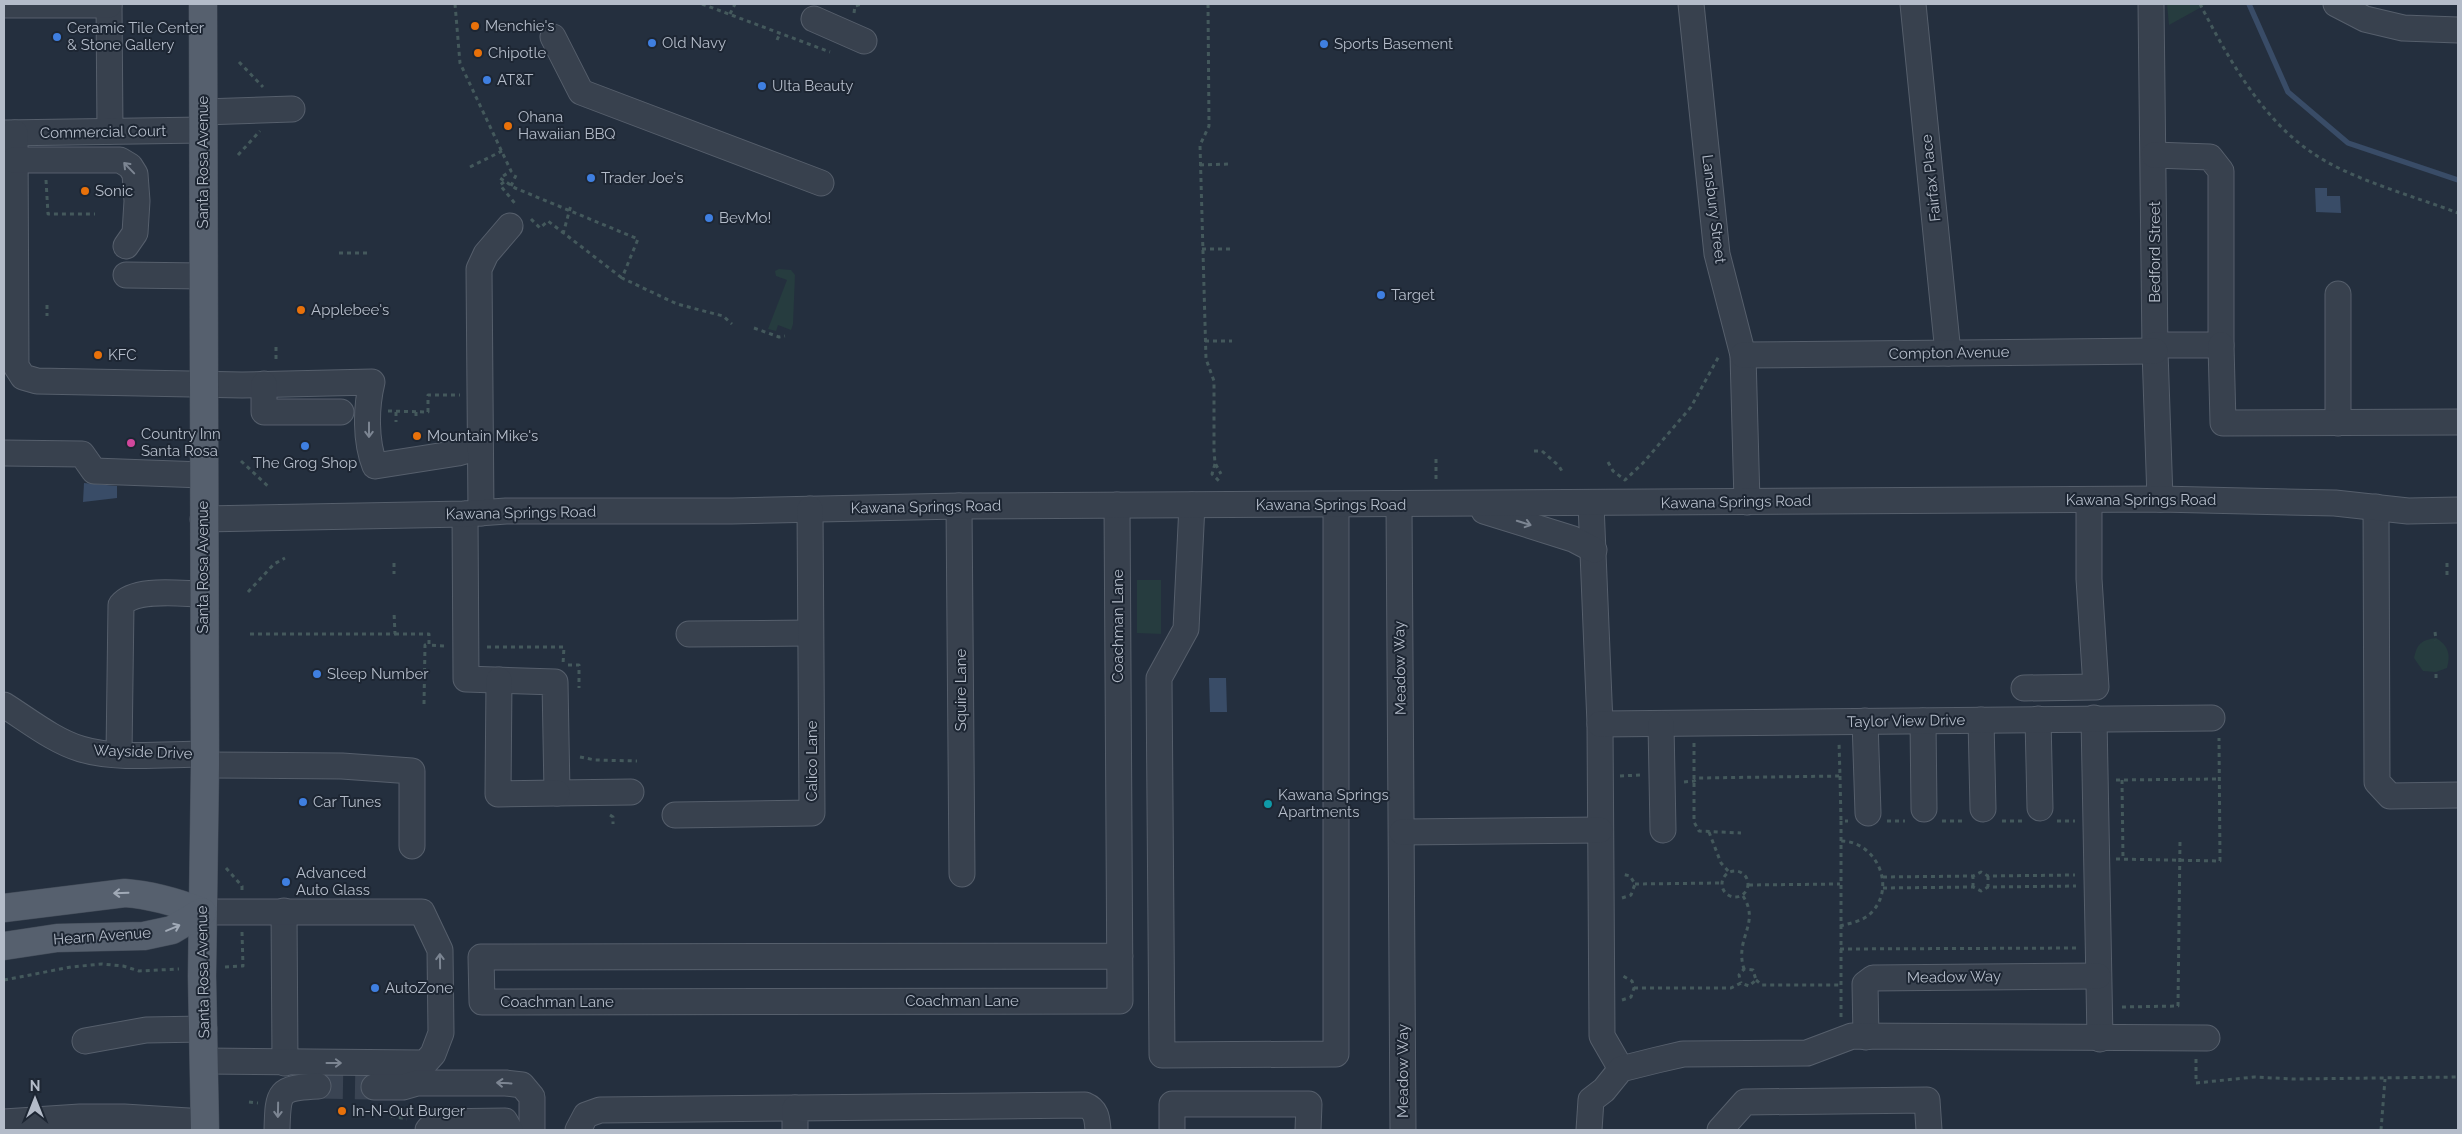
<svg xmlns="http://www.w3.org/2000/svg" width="2462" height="1134" font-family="Raleway,sans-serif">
<rect width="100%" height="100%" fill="#242f3e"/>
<g fill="#263c3f">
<path d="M2167,4H2207L2169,25Z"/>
<path d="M779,269L791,270L795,275L793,324L791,330L778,325L776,331L768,329L787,280L776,276L775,271Z"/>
<path d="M1137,580H1161V634L1137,633Z"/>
<path d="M2436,638C2448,645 2451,654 2447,668L2436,672L2423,671L2414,658C2417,644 2421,640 2436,638Z"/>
</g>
<g fill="#394c67">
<path d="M2315,188H2327V196H2340L2341,213L2316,212Z"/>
<path d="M84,483L117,486V498L83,502Z"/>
<path d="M1209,678H1226L1227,712H1210Z"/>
</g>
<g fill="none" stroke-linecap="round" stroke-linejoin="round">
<path stroke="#394c67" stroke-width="5.5" d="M2249,4L2288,92L2348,143L2458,180"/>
<path stroke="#3a4453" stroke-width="25" stroke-dasharray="25 12" stroke-linecap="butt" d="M318,1086L374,1087"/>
<g stroke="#565f6c" stroke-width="27">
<g id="minor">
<path d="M109,4L110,131"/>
<path d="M1691,4L1717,254L1743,355L1747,502"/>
<path d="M1913,4L1948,353"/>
<path d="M2151,4L2155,351L2160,499"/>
<path d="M2336,4L2365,19L2403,28L2458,30"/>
<path d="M4,5H109"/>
<path d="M814,19L864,41"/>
<path d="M553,37L581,92L821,183"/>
<path d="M203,112L292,109"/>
<path d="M4,133L203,130"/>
<path d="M15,133L16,366L23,377L37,381L242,385L372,382C366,407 365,441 375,466L458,453L479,447"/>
<path d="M2154,155L2210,157L2221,171V345H2155"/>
<path d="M14,160H120L130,166L135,174L137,201L135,233L126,246"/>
<path d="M126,275L203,276"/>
<path d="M2338,294V423"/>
<path d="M2221,345L2223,423L2458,422"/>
<path d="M1743,355L2155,351"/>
<path d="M264,384V412H341"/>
<path d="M4,453L82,454L94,471L203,475"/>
<path d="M1591,504L1600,724L1602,1036L1621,1069"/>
<path d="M1117,505L1120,1001L482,1002L481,957L1120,956"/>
<path d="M1192,505L1186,629L1159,678L1162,1055L1336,1054V505"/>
<path d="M1399,505L1403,1130"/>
<path d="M959,506L962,874"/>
<path d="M2376,507L2377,782L2390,796L2458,795"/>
<path d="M1484,511L1573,539L1594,550"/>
<path d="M481,513L479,269L486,254L510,226"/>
<path d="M465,514L466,679L555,682L557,793L631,792"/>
<path d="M203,519L465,514L506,511H732L959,506L2160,499L2335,503L2408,511L2458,510"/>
<path d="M689,634L810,633"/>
<path d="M499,680L498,794L557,793"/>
<path d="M2024,688L2096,687L2089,579V500"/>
<path d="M4,705C28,720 54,741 81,749C117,760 167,754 204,754"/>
<path d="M2094,718L2100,1039"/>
<path d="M2038,719L2040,808"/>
<path d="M1981,720L1983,809"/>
<path d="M1865,721L1868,813"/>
<path d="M1923,721L1924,809"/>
<path d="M1600,724L2212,718"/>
<path d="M1661,724L1663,830"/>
<path d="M119,754L121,605C135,587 182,594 203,594"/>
<path d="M205,765L342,766L412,771V846"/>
<path d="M675,815L812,813L810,509"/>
<path d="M1402,832L1600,830"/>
<path d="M284,911L285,1063"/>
<path d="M202,912H422L440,950L441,1033L433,1054L425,1063L204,1061"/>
<path d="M1866,1037L1865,984L1873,978L2098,976"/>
<path d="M85,1041L146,1030L204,1029"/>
<path d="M374,1087H403L417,1083H506L522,1085L532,1097V1130"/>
<path d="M4,1122L80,1117H124L205,1122"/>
<path d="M277,1130C278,1091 278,1088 318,1086"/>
<path d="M428,1130L435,1122L505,1121L510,1130"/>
<path d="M578,1130L586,1115L600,1110L795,1108"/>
<path d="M795,1130V1108L1085,1105C1097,1110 1097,1119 1098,1130"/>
<path d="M1172,1130V1104H1309L1308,1130"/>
<path d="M1589,1130L1591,1100L1604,1090L1621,1069L1657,1060L1683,1054L1807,1053L1852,1036L2207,1038"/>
<path d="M1720,1130L1745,1102L1927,1100L1929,1130"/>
</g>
</g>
<g stroke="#414a57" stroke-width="29">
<g id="major">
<path d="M203,4L205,765L202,976L205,1130"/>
<path d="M4,908L125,893C152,895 176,902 202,912"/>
<path d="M4,946L57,938L144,936L172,930L202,912"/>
</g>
</g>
<g stroke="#44595c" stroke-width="3" stroke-dasharray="4 4" stroke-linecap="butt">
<path d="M455,4L460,63L511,171L500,178L515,188L638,239L622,278L677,304L723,316L732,324"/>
<path d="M702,4L830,52"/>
<path d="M1208,4L1209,126L1200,145L1206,359L1214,381V450L1215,463L1221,474"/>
<path d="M2200,4C2227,56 2261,118 2311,152C2349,179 2414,196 2458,213"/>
<path d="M854,13L855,6L862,4"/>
<path d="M730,14L735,4"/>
<path d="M777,40L780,33"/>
<path d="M239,62L263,87"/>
<path d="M238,155L260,131"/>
<path d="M1200,165L1228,164"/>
<path d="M470,167L502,151"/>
<path d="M46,180L48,214H95"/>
<path d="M504,182L500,185L517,206"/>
<path d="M511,186L517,173"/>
<path d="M531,219L540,228L548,221L622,278"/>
<path d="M563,234L571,205"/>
<path d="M1202,249H1230"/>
<path d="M339,253H369"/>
<path d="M47,305V316"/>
<path d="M754,328L779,337L785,336"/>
<path d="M1205,341H1232"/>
<path d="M276,347V362"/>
<path d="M388,411L428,412V395H460"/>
<path d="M396,412V422"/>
<path d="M416,412V418"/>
<path d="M1534,451H1542L1559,466L1563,473"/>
<path d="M1436,459V480"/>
<path d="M241,461L270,488"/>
<path d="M1608,462L1613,471L1625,480L1643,463L1691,407L1719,356"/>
<path d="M1215,464L1212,474L1219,481"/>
<path d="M394,563V574"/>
<path d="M2447,563V577"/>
<path d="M248,592L274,564L285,558"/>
<path d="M2435,632L2436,640"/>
<path d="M250,634H395L394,612"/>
<path d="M395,634H429V645L445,646"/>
<path d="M487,647H564L563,664"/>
<path d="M568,665H579V688"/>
<path d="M2436,678V670"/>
<path d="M424,704L425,645H429"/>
<path d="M1694,743V822L1699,831L1741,833"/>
<path d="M580,757L595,760L637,761"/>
<path d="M1620,776L1641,775"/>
<path d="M1840,776L1841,821"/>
<path d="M2116,780L2219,779"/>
<path d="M2122,780L2123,859"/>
<path d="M1684,782L1694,781L1699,778L1840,776L1839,742"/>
<path d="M610,815L613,817V824"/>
<path d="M1887,821H1905"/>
<path d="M1942,821H1965"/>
<path d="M2002,821H2023"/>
<path d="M2057,821H2075"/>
<path d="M1709,832L1721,863L1729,872"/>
<path d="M2116,859L2220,861L2219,738"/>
<path d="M226,868L242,886V891"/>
<circle cx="1735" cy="884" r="13"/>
<path d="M1988,876V887"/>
<path d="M1883,877L1973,876L1981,872L1988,876L2075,875"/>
<path d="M1635,884L1721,883"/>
<path d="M1749,885L1840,884"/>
<path d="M1973,887V876"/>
<path d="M1883,888L1973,887L1981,891L1988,887L2076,886"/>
<path d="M1743,896C1761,924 1734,938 1744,969"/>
<path d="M1622,898L1631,895L1635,884L1630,876L1622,874"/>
<path d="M1840,926C1851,923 1864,921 1872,912C1897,885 1875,841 1841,841"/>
<path d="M1840,949L2078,948"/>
<path d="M225,967L243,966L242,932"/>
<path d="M4,980L71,967L102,964L123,966L139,971L179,969"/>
<path d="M1756,980L1762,985H1841"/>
<path d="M1634,988H1731L1741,983L1749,986L1756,980L1753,970L1744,969L1739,975L1741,983"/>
<path d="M1622,1000L1631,997L1634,988L1632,981L1623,976"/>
<path d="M2122,1007L2178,1006L2180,841"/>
<path d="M1841,1017V821H1848"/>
<path d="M2196,1059V1083L2254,1077L2294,1079L2458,1077"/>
<path d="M249,1102L258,1103"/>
<path d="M390,1109V1116L407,1119"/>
<path d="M2381,1130L2385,1079"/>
</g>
<use href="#minor" stroke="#38414e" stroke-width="25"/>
<use href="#major" stroke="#56606e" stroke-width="28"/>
</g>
<defs><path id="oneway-shaft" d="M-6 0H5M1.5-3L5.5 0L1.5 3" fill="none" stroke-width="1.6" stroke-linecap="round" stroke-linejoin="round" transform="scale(1.25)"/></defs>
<g stroke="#7c8592">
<use href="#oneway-shaft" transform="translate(129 168) rotate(-134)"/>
<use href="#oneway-shaft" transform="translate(369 430) rotate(90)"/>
<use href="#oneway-shaft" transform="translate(1524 523) rotate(17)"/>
<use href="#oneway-shaft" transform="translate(440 961) rotate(-91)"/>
<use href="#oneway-shaft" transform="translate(334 1063)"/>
<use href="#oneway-shaft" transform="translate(504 1083) rotate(-177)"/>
<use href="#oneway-shaft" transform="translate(278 1110) rotate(91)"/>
</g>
<g stroke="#a1aab7">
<use href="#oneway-shaft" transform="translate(121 893) rotate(178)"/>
<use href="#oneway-shaft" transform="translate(173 928) rotate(-23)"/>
</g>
<g fill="#e8710a" stroke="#1d2633" stroke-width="2">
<circle cx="475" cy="26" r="5"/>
<circle cx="478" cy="53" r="5"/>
<circle cx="508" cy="126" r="5"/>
<circle cx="85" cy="191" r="5"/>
<circle cx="301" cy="310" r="5"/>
<circle cx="98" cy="355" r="5"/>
<circle cx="417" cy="436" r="5"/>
<circle cx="342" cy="1111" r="5"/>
</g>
<g fill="#3f7fe0" stroke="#1d2633" stroke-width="2">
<circle cx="57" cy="37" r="5"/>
<circle cx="652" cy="43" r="5"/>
<circle cx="1324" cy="44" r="5"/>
<circle cx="487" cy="80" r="5"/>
<circle cx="762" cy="86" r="5"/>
<circle cx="591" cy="178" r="5"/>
<circle cx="709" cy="218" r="5"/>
<circle cx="1381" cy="295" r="5"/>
<circle cx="305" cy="446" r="5"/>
<circle cx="317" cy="674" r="5"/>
<circle cx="303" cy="802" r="5"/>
<circle cx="286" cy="882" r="5"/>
<circle cx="375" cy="988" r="5"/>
</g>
<circle fill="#d1479c" stroke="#1d2633" stroke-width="2" cx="131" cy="443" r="5"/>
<circle fill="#0f9aa8" stroke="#1d2633" stroke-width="2" cx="1268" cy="804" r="5"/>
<g text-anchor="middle" stroke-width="4" stroke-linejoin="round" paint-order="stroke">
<g font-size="15" fill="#b4bcc9" stroke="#1d2633" text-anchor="start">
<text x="485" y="31">Menchie's</text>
<text x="67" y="33">Ceramic Tile Center<tspan x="67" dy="17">&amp; Stone Gallery</tspan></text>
<text x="662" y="48">Old Navy</text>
<text x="1334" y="49">Sports Basement</text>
<text x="488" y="58">Chipotle</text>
<text x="497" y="85">AT&amp;T</text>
<text x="772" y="91">Ulta Beauty</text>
<text x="518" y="122">Ohana<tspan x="518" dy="17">Hawaiian BBQ</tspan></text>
<text x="601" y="183">Trader Joe's</text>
<text x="95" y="196">Sonic</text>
<text x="719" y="223">BevMo!</text>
<text x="1391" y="300">Target</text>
<text x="311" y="315">Applebee's</text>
<text x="108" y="360">KFC</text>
<text x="141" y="439">Country Inn<tspan x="141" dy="17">Santa Rosa</tspan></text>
<text x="427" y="441">Mountain Mike's</text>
<text x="305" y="468" text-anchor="middle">The Grog Shop</text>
<text x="327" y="679">Sleep Number</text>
<text x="1278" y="800">Kawana Springs<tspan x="1278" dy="17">Apartments</tspan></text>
<text x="313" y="807">Car Tunes</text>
<text x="296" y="878">Advanced<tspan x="296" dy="17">Auto Glass</tspan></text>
<text x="385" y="993">AutoZone</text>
<text x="352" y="1116">In-N-Out Burger</text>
</g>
<g font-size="15" fill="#b4bcc9" stroke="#1d2633">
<text transform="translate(103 132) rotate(-1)" y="5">Commercial Court</text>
<text transform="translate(203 162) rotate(-90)" y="5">Santa Rosa Avenue</text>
<text transform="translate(1931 178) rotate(-96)" y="5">Fairfax Place</text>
<text transform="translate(1714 209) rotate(83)" y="5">Lansbury Street</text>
<text transform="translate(2155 252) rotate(-90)" y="5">Bedford Street</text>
<text transform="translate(1949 353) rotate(-1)" y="5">Compton Avenue</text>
<text x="2141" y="505">Kawana Springs Road</text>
<text transform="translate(1736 502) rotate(-1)" y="5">Kawana Springs Road</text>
<text x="1331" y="510">Kawana Springs Road</text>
<text transform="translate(926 507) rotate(-1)" y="5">Kawana Springs Road</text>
<text transform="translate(521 513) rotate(-1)" y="5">Kawana Springs Road</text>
<text transform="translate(203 567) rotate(-90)" y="5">Santa Rosa Avenue</text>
<text transform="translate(1118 626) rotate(-90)" y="5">Coachman Lane</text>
<text transform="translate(1400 668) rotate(-91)" y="5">Meadow Way</text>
<text transform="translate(961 690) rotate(-90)" y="5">Squire Lane</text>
<text transform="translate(1906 721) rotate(-1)" y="5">Taylor View Drive</text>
<text transform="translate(143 752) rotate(2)" y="5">Wayside Drive</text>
<text transform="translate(812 761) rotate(-90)" y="5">Calico Lane</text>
<text transform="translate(102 936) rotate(-4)" y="5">Hearn Avenue</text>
<text transform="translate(203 972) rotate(-91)" y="5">Santa Rosa Avenue</text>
<text transform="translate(1954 977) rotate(-1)" y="5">Meadow Way</text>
<text x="962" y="1006">Coachman Lane</text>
<text x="557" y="1007">Coachman Lane</text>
<text transform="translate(1403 1071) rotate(-90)" y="5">Meadow Way</text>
</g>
</g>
<rect width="2462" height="1134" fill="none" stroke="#b4bcc9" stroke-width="10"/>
<g transform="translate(35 1099)" stroke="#1d2633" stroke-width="4" paint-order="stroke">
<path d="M0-4L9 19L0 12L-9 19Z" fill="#b4bcc9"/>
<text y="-8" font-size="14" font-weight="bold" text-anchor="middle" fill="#b4bcc9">N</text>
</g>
</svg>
